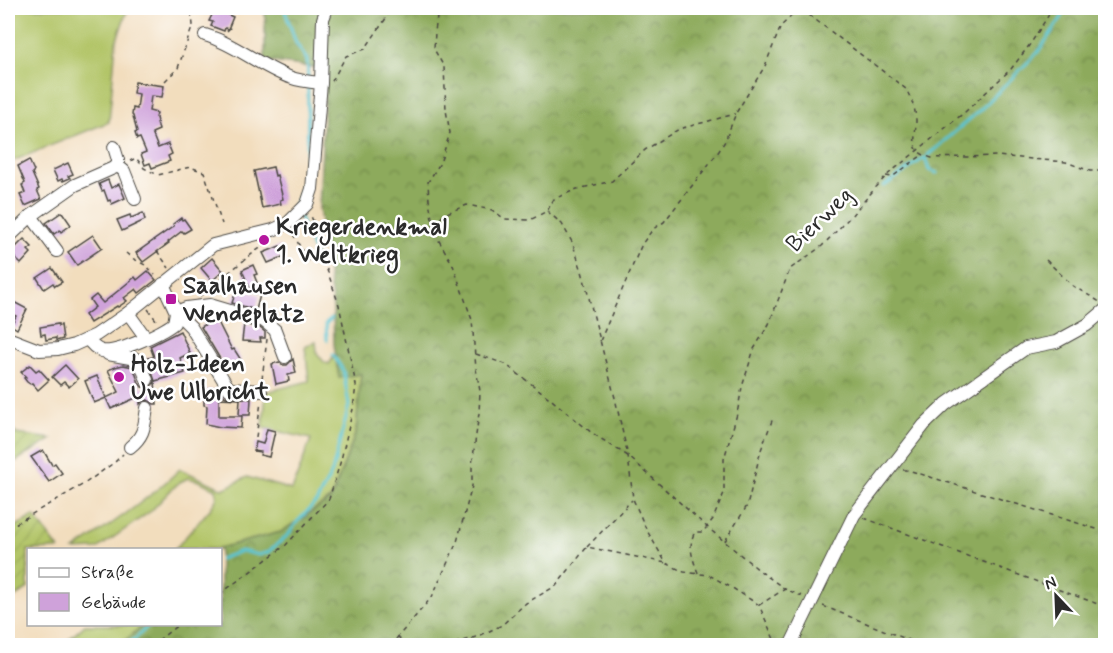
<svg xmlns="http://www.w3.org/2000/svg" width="1113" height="653" font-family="Mynerve,sans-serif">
<defs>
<pattern id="forest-crowns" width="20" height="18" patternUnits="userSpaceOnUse" patternTransform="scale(1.5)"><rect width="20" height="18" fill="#8daa5c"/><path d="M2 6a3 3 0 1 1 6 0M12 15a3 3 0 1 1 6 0" fill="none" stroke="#738b4c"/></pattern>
<pattern id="garden-furrows" width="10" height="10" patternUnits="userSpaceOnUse" patternTransform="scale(1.5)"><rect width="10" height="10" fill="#b2c568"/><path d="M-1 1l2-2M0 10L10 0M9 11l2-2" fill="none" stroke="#99a95a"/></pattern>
</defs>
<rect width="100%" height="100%" fill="#fff"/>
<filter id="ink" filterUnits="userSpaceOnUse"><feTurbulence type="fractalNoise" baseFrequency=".0167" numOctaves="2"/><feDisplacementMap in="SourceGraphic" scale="12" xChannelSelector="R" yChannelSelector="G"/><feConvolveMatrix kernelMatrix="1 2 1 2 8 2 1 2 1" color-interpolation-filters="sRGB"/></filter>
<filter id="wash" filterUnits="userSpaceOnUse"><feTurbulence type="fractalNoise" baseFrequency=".008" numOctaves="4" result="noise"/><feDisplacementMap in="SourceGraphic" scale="24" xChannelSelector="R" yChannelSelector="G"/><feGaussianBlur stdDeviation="1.35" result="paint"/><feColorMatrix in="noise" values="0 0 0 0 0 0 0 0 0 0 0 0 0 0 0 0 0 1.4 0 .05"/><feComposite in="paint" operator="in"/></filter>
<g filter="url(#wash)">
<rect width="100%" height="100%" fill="#f2ddbd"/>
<g fill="#b2c568" stroke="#6e784a" stroke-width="1.5">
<path d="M8,8H141L127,11L116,42L109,122L8,163Z"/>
<path d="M316,341L317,353L324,362L329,364L335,355L339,377L361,374L356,432L331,498L281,532L216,549H175L211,508L217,498L216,489L199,481L188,478L180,482L171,490L151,511L97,549L74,550C111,524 148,500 180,469L223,489L247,477L292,490L311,439L263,428L266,392L309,381L305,347Z"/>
<path d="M85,625H144L119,645L61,646Z"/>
</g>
<path fill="url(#forest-crowns)" stroke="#5c6a44" stroke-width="1.5" d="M265,8H1105V645L119,646L144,625L220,624V550L216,549L281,532L331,499L356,432L361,374L339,378L334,344L333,308L319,208L326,69L265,61Z"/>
<g fill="url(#garden-furrows)" stroke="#6e784a" stroke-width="1.5">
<path d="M8,423L16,434L52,439L8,466Z"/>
<path d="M34,516L59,549L28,550V588L8,602V520L13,528Z"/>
</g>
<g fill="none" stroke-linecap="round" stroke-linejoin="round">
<g stroke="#59c4d2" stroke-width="3">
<path d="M287,8L285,11L296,43L307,60L308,79"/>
<path d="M928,155L980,110L1038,52L1062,17L1066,8"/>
<path d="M884,186L924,158H926V161L929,170L937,173"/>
<path d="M296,209L295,206C311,172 307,123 308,86"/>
<path d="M299,215L316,258"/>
<path d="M327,340L326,323L332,318"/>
<path d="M220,559L241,551L259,555L268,552L289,534L296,523L317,501L332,472L349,405L343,370L333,355"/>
<path d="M126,646L135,639L150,624"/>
</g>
</g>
<g id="blocks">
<g fill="#cfa2da">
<path d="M215,9L233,17L228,29L225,28L224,31L211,26L213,22L209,21Z"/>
<path d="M135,82L164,86L162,97L151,96L149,111L157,113L156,118L159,130L152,133L158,148L168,144L172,154L168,156L170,161L152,168L150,163L145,165L141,154L146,152L140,138L137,139L135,133L137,132L133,116L132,115L133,108L137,109L139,94L133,93Z"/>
<path d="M29,160L34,171L32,173L39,189L37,190L41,199L25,206L20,195L25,193L22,185L25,183L18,166Z"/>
<path d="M68,163L73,174L68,176L70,178L63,181L62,179L58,181L53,170Z"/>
<path d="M273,167L275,176L277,175L283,199L280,200L281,204L262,208L254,171Z"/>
<path d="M108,180L111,188L119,184L125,198L112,204L110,200L108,201L104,190L102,191L99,184Z"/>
<path d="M62,212L71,225L61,232L60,230L54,234L46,223Z"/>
<path d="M143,213L145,220L122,231L117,220L130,215L131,218Z"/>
<path d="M181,218L182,220L184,219L191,229L184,233L182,231L168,242L169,243L143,262L136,253L174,226L173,224Z"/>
<path d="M93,235L102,248L77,265L68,252Z"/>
<path d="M24,239L32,247L28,250L31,253L21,264L10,253Z"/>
<path d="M280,246L285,256L268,263L263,253Z"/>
<path d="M212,258L223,271L212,281L201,268Z"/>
<path d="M253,265L257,274L254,275L258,285L250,289L242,270Z"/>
<path d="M52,268L62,282L55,286L53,283L44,289L37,278Z"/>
<path d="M148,271L156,280L139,293L136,289L124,298L127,301L118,307L117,306L90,323L85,315L95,307L90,300L96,295L103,303L135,277L137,280Z"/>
<path d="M244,290L260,295L256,310L232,303L235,294Z"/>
<path d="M8,299L27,309L17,329L11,325L16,316L8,312Z"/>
<path d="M216,318L232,350L234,349L241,360L226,369L201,327Z"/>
<path d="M58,324V326L61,325L63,339L56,341V338L46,340L45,334L41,335L40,327Z"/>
<path d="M244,324L260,328L265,332V338H260L261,342L242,341Z"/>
<path d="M180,331L190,353L180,358L185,373L155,381L147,358L154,357L150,346Z"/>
<path d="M293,359L296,373L288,375L289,381L276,384L272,364L279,362L283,365H287Z"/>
<path d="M30,365L36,371L39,369L49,380L38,390L32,383L30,384L27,382L24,378L26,377L21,372Z"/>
<path d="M65,365L78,379L69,387L64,382L60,385L52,377Z"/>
<path d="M123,365L133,367L139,383L142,387L149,388L155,382L157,404H154L148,400L143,401L140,404V396L111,409L106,398L119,392L108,370L115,367Z"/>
<path d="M97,376L106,398L94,403L85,381Z"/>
<path d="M206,390H220L224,396L228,397L251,399L250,415H239L240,399L219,398V416H242L241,428L220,427L206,424L207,406L204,405V391H206Z"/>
<path d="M267,429L275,431L269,457L260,455L261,452L254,451L256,442L263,444Z"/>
<path d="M43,450L52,465L55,463L62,473L49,482L31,457Z"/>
</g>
</g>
</g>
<g filter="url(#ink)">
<use href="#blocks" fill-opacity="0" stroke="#494641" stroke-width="1.5"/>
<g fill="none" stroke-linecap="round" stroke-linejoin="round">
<g stroke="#494641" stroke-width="14">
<g id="minor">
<path d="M205,35C235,44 260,66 289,77C299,81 310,82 321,83"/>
<path d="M114,147L118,160V166L124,171L135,199"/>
<path d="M31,216L57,251"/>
<path d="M8,238L31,216L75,185L118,166"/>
<path d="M128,313L146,338"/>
<path d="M8,338L39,350L58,349L74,345L96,335L128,313L213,245L273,230L288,223L307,204L312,189L321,83L323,19L327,8"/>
<path d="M88,339C91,344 96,349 102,351C117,354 163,332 174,323L176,312L163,284"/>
<path d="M108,354L136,359L140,362L147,380"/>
<path d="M261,391L229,389L191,327L176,312L186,308L210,305L264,321L275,330L285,357"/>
<path d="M130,447C145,435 144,426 147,408"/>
<path d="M790,646L854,515L924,425L946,404L1026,348L1056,342L1087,325L1106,309"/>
</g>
</g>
<g stroke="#494641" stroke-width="1.5" stroke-dasharray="4.5 4.5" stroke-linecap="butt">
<path d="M227,31L232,26"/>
<path d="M165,81L178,68L193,25L191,8"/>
<path d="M332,81L346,56L365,49L393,8"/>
<path d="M130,161L136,158L144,168L158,175L190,167L204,172L222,224"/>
<path d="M886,176L892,177L921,156"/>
<path d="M547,211L562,224L572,242L582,271L615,398L628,456L633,499L646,529L666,563L684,572L709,575L734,589L759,605L777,646"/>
<path d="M433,224L447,213L467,205L492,210L505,219L530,220L547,211L554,199L577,189L612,181L645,150L679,129L735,114"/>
<path d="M293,234L308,261H323"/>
<path d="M157,251L169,268"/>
<path d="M126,253L132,258L147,266L155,275"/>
<path d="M1046,260L1073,286L1100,302"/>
<path d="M200,296L248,257L267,243"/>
<path d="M148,309L156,320"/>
<path d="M600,341L642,244L653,229L664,222L719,151L725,141L736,113L765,66L781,26L800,8L906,89C911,99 916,109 916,121C916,140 908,151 932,158L997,156L1066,162L1090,171H1106"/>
<path d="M476,354L505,364L542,392L592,433L628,456L707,527L760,571L785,589L802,596"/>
<path d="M262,379L267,339"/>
<path d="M256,437L261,402"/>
<path d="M903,470H908L1106,532"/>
<path d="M864,518L1106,607"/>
<path d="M8,528L84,484L115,462L123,454"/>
<path d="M725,541L747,506L761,450L773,418"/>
<path d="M587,547L632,500"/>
<path d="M698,573C693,559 687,546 695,532H703L713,519L724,493V459L737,414L742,387L754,349L769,324L790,269L822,246L850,217L886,176L965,112L1011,69L1031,43L1053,8"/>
<path d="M220,594L286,545L329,499L341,460L353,409L356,385L339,305L324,261L317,231L311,216"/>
<path d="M759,605L785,589"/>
<path d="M823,606L924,646"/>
<path d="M398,636L404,646"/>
<path d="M151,646L179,624"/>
<path d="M390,646L432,597L457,542L472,486V465L479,413L480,391L476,369L472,320L453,265L438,239L433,224L429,201L428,182L440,163L450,133L446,110L444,67L434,49L435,32L438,9L437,8"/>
<path d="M446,646L479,636L502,625L526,603L556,586L587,547L666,563"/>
</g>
<use href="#minor" stroke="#fff" stroke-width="12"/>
</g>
</g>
<g fill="#b5179e" stroke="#fff" stroke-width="2">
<circle cx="264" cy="240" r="6"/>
<rect x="165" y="293" width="12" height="12" rx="3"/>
<circle cx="119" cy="377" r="6"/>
</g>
<g text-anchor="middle" stroke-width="5" stroke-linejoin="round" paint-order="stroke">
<g font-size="24" fill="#2b2b2b" stroke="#fff">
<text transform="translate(819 219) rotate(-44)" y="8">Bierweg</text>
</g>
<g font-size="24" font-weight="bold" fill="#2b2b2b" stroke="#fff" text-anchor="start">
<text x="276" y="234">Kriegerdenkmal<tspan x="276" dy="28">1. Weltkrieg</tspan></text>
<text x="183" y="293">Saalhausen<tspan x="183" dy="28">Wendeplatz</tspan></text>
<text x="131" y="371">Holz-Ideen<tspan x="131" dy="28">Uwe Ulbricht</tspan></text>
</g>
</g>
<rect width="1113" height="653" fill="none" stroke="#fff" stroke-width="30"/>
<rect x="27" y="548" width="195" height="78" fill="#ffffff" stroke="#aaaaaa" stroke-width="1.5"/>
<rect x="39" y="568" width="30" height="9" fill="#ffffff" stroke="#aaaaaa" stroke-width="1.5"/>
<text x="81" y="578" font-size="18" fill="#2b2b2b">Straße</text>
<rect x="39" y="593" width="30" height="18" fill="#cfa2da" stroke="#aaaaaa" stroke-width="1.5"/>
<text x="81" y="608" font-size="18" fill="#2b2b2b">Gebäude</text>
<g transform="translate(1056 596) rotate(337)" stroke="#ffffff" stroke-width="4.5" paint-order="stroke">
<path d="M0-4.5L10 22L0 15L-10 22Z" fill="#2b2b2b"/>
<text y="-9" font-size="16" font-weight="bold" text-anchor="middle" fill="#2b2b2b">N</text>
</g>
</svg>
